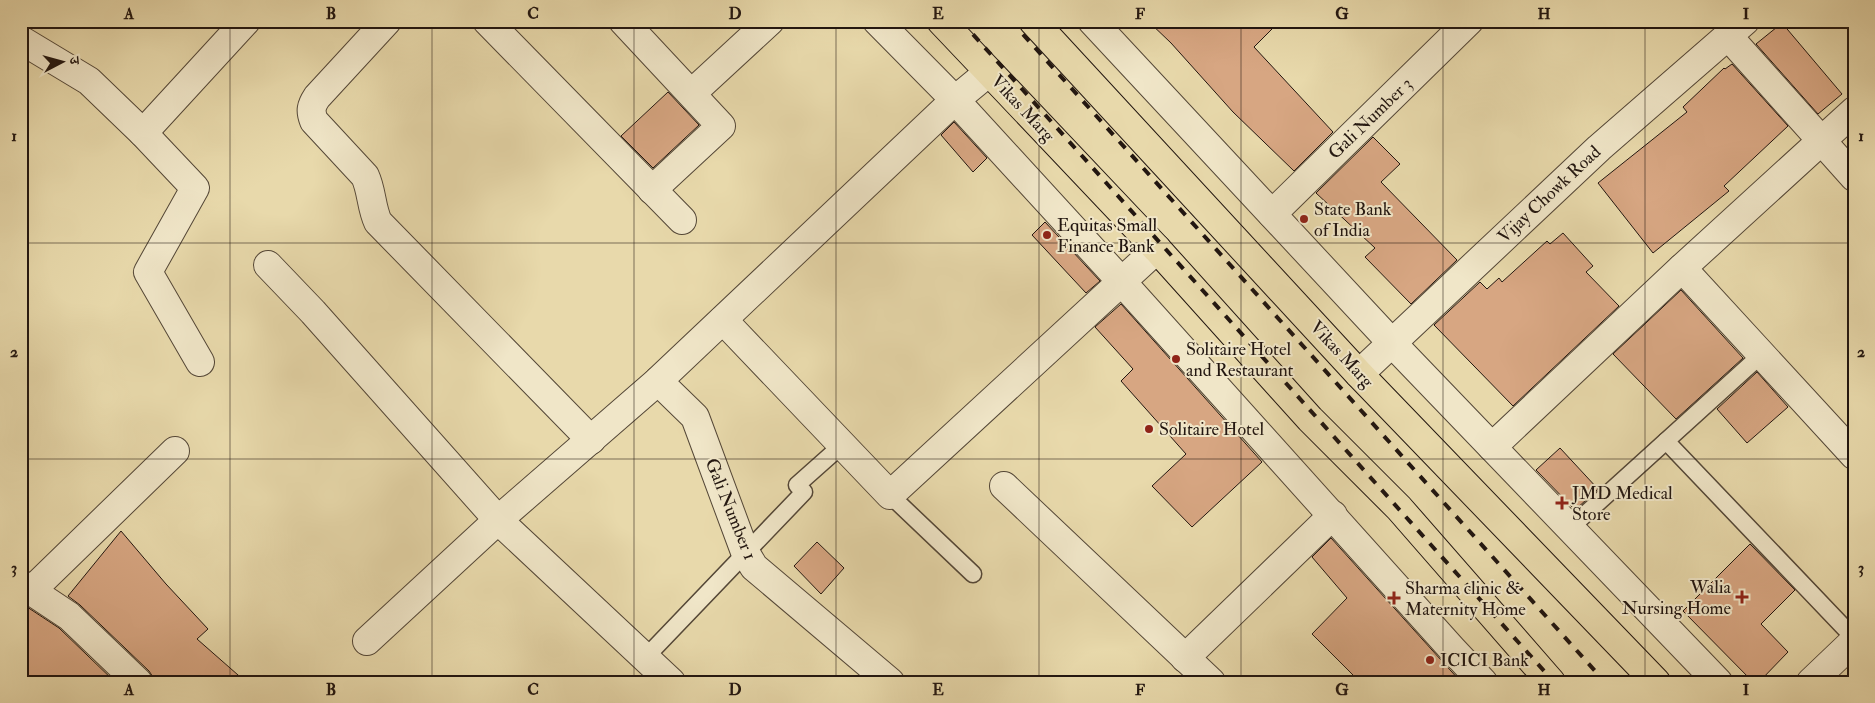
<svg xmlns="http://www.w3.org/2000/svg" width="1875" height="703" font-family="'IM FELL Double Pica','Noto Serif Devanagari',serif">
<rect width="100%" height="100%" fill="#e8d9ab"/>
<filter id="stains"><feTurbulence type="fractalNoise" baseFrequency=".004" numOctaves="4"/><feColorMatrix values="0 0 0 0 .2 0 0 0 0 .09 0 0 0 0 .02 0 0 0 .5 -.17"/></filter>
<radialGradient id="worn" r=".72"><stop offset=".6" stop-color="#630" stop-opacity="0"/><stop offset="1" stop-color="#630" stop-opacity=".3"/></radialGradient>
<g fill="#d7a682" stroke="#221610">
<path d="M1148,21H1280L1254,47L1333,132L1294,171L1233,112L1171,43Z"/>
<path d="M1782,23L1842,94L1818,114L1756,44Z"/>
<path d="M1732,64L1788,126L1724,186L1729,191L1653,253L1598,183L1687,112L1683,107L1724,68L1725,69Z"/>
<path d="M668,92L699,125L653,168L621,136Z"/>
<path d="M954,122L987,158L973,172L941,135Z"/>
<path d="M1373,137L1400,164L1381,182L1457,260L1411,304L1365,257L1375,248L1316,193Z"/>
<path d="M1045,222L1100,281L1086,293L1032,235Z"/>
<path d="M1563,233L1593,266L1586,272L1619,306L1513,406L1434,325L1480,282L1487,289L1499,278L1502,282L1547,241L1550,244Z"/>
<path d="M1681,290L1743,358L1676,419L1613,354Z"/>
<path d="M1121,304L1262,462L1192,527L1152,486L1186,454L1121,381L1133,369L1095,327Z"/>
<path d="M1757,372L1788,407L1747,443L1717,409Z"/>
<path d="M1560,448L1598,489L1575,510L1536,470Z"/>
<path d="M121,531L166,584L208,629L197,639L246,682H153V677L149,671L80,605L68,596Z"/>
<path d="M1331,538L1441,660L1461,682H1360L1312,634L1347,598L1312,557Z"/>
<path d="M817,542L844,568L821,594L794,566Z"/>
<path d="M1750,544L1795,590L1761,624L1788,652L1759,682H1753L1683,611Z"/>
<path d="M21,603L59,628L115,682H30L21,671Z"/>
</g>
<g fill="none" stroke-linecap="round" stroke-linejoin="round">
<g stroke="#544737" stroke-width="19">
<g id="service">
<path d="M1666,441L1854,638"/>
<path d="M890,495L973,574"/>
<path d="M1570,528L1761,355"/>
<path d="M645,658L804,492L797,485L842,445"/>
</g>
</g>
<g stroke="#544737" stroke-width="30">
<g id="minor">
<path d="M387,21L317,97C311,106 310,111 314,121L365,176C372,191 371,207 378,222L591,440"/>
<path d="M487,21L682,220"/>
<path d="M623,21L721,126L652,190"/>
<path d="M877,21L955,100L1121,281L1452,649L1483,682"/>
<path d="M1092,21L1392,343L1718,682"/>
<path d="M1728,36L1854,177"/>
<path d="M21,40L89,81L143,133L195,188L148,272L200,362"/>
<path d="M692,93L770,21"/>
<path d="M143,133L246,21"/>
<path d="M1272,214L1469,21"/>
<path d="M268,265L313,312L498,520L671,682"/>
<path d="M1682,268L1854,111"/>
<path d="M723,320L890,495L1157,249"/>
<path d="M1359,374L1599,148L1745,21"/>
<path d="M658,381L695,417L745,552L754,567L890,682"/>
<path d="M1492,447L1682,268L1854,455"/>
<path d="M1004,486L1211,682"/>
<path d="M21,584L69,616L138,682"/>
<path d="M31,591L175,451"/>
<path d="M367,641L498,520L658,381L955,100L989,72"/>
<path d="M1185,658L1333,515"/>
<path d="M1811,682L1854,641"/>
</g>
</g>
<g stroke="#221610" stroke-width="30">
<g id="primary">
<path d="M941,21L1157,249L1310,419L1399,508L1551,682"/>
<path d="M1033,21L1359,374L1656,682"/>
</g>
</g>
<use href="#service" stroke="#f0e6c8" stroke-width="16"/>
<use href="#minor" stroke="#f0e6c8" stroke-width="28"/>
<use href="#primary" stroke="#e8d9ab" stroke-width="28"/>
<g stroke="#221610" stroke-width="4" stroke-dasharray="9 9" stroke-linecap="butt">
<path d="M961,21L1554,682"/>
<path d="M1011,21L1605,682"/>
</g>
</g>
<path fill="none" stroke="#221610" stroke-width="1" stroke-opacity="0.55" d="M230,21V682M432,21V682M634,21V682M836,21V682M1039,21V682M1241,21V682M1443,21V682M1645,21V682M21,243H1854M21,459H1854"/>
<g fill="#8f2418" stroke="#f0e6c8" stroke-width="2">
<circle cx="1304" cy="219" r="5"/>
<circle cx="1047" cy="235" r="5"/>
<circle cx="1176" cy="359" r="5"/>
<circle cx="1149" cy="429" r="5"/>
<path d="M1559.5 495.5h5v5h5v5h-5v5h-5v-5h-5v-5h5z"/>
<path d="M1739.5 589.5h5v5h5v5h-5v5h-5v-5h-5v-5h5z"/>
<path d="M1391.5 590.5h5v5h5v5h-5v5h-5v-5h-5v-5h5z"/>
<circle cx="1430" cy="660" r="5"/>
</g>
<g text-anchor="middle" stroke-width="4" stroke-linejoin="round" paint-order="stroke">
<g font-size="18" fill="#221610" stroke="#f0e6c8">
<text transform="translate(1023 108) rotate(47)" y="6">Vikas Marg</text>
<text transform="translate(1370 118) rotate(-44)" y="6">Gali Number 3</text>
<text transform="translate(1549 194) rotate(-43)" y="6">Vijay Chowk Road</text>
<text transform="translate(1342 354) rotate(47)" y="6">Vikas Marg</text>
<text transform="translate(731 509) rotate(68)" y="6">Gali Number 1</text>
</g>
<g font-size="18" fill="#221610" stroke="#f0e6c8" text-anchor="start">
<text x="1314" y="215">State Bank<tspan x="1314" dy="21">of India</tspan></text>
<text x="1057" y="231">Equitas Small<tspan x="1057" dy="21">Finance Bank</tspan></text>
<text x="1186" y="355">Solitaire Hotel<tspan x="1186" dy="21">and Restaurant</tspan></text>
<text x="1159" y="435">Solitaire Hotel</text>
<text x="1572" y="499">JMD Medical<tspan x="1572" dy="21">Store</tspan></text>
<text x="1731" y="593" text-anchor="end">Walia<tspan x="1731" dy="21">Nursing Home</tspan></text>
<text x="1405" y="594">Sharma clinic &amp;<tspan x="1405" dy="21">Maternity Home</tspan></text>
<text x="1440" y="666">ICICI Bank</text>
</g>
</g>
<rect width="1875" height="703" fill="none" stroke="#e8d9ab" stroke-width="55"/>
<g transform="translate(62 62) rotate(84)" stroke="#f0e6c8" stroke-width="4" paint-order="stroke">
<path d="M0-4L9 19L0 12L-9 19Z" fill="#221610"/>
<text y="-8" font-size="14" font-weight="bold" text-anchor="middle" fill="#221610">उ</text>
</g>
<rect x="28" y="28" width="1820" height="648" fill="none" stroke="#221610" stroke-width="2"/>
<g font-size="16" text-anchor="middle" font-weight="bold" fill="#221610">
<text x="129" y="19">A</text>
<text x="331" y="19">B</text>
<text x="533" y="19">C</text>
<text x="735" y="19">D</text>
<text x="938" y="19">E</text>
<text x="1140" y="19">F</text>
<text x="1342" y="19">G</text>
<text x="1544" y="19">H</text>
<text x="1746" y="19">I</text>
<text x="14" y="141">1</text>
<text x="1861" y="141">1</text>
<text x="14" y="357">2</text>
<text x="1861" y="357">2</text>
<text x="14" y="573">3</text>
<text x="1861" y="573">3</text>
<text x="129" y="695">A</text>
<text x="331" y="695">B</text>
<text x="533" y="695">C</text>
<text x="735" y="695">D</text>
<text x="938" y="695">E</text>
<text x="1140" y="695">F</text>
<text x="1342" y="695">G</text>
<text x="1544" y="695">H</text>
<text x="1746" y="695">I</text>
</g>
<rect width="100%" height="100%" filter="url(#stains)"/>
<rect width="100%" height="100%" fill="url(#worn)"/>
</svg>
